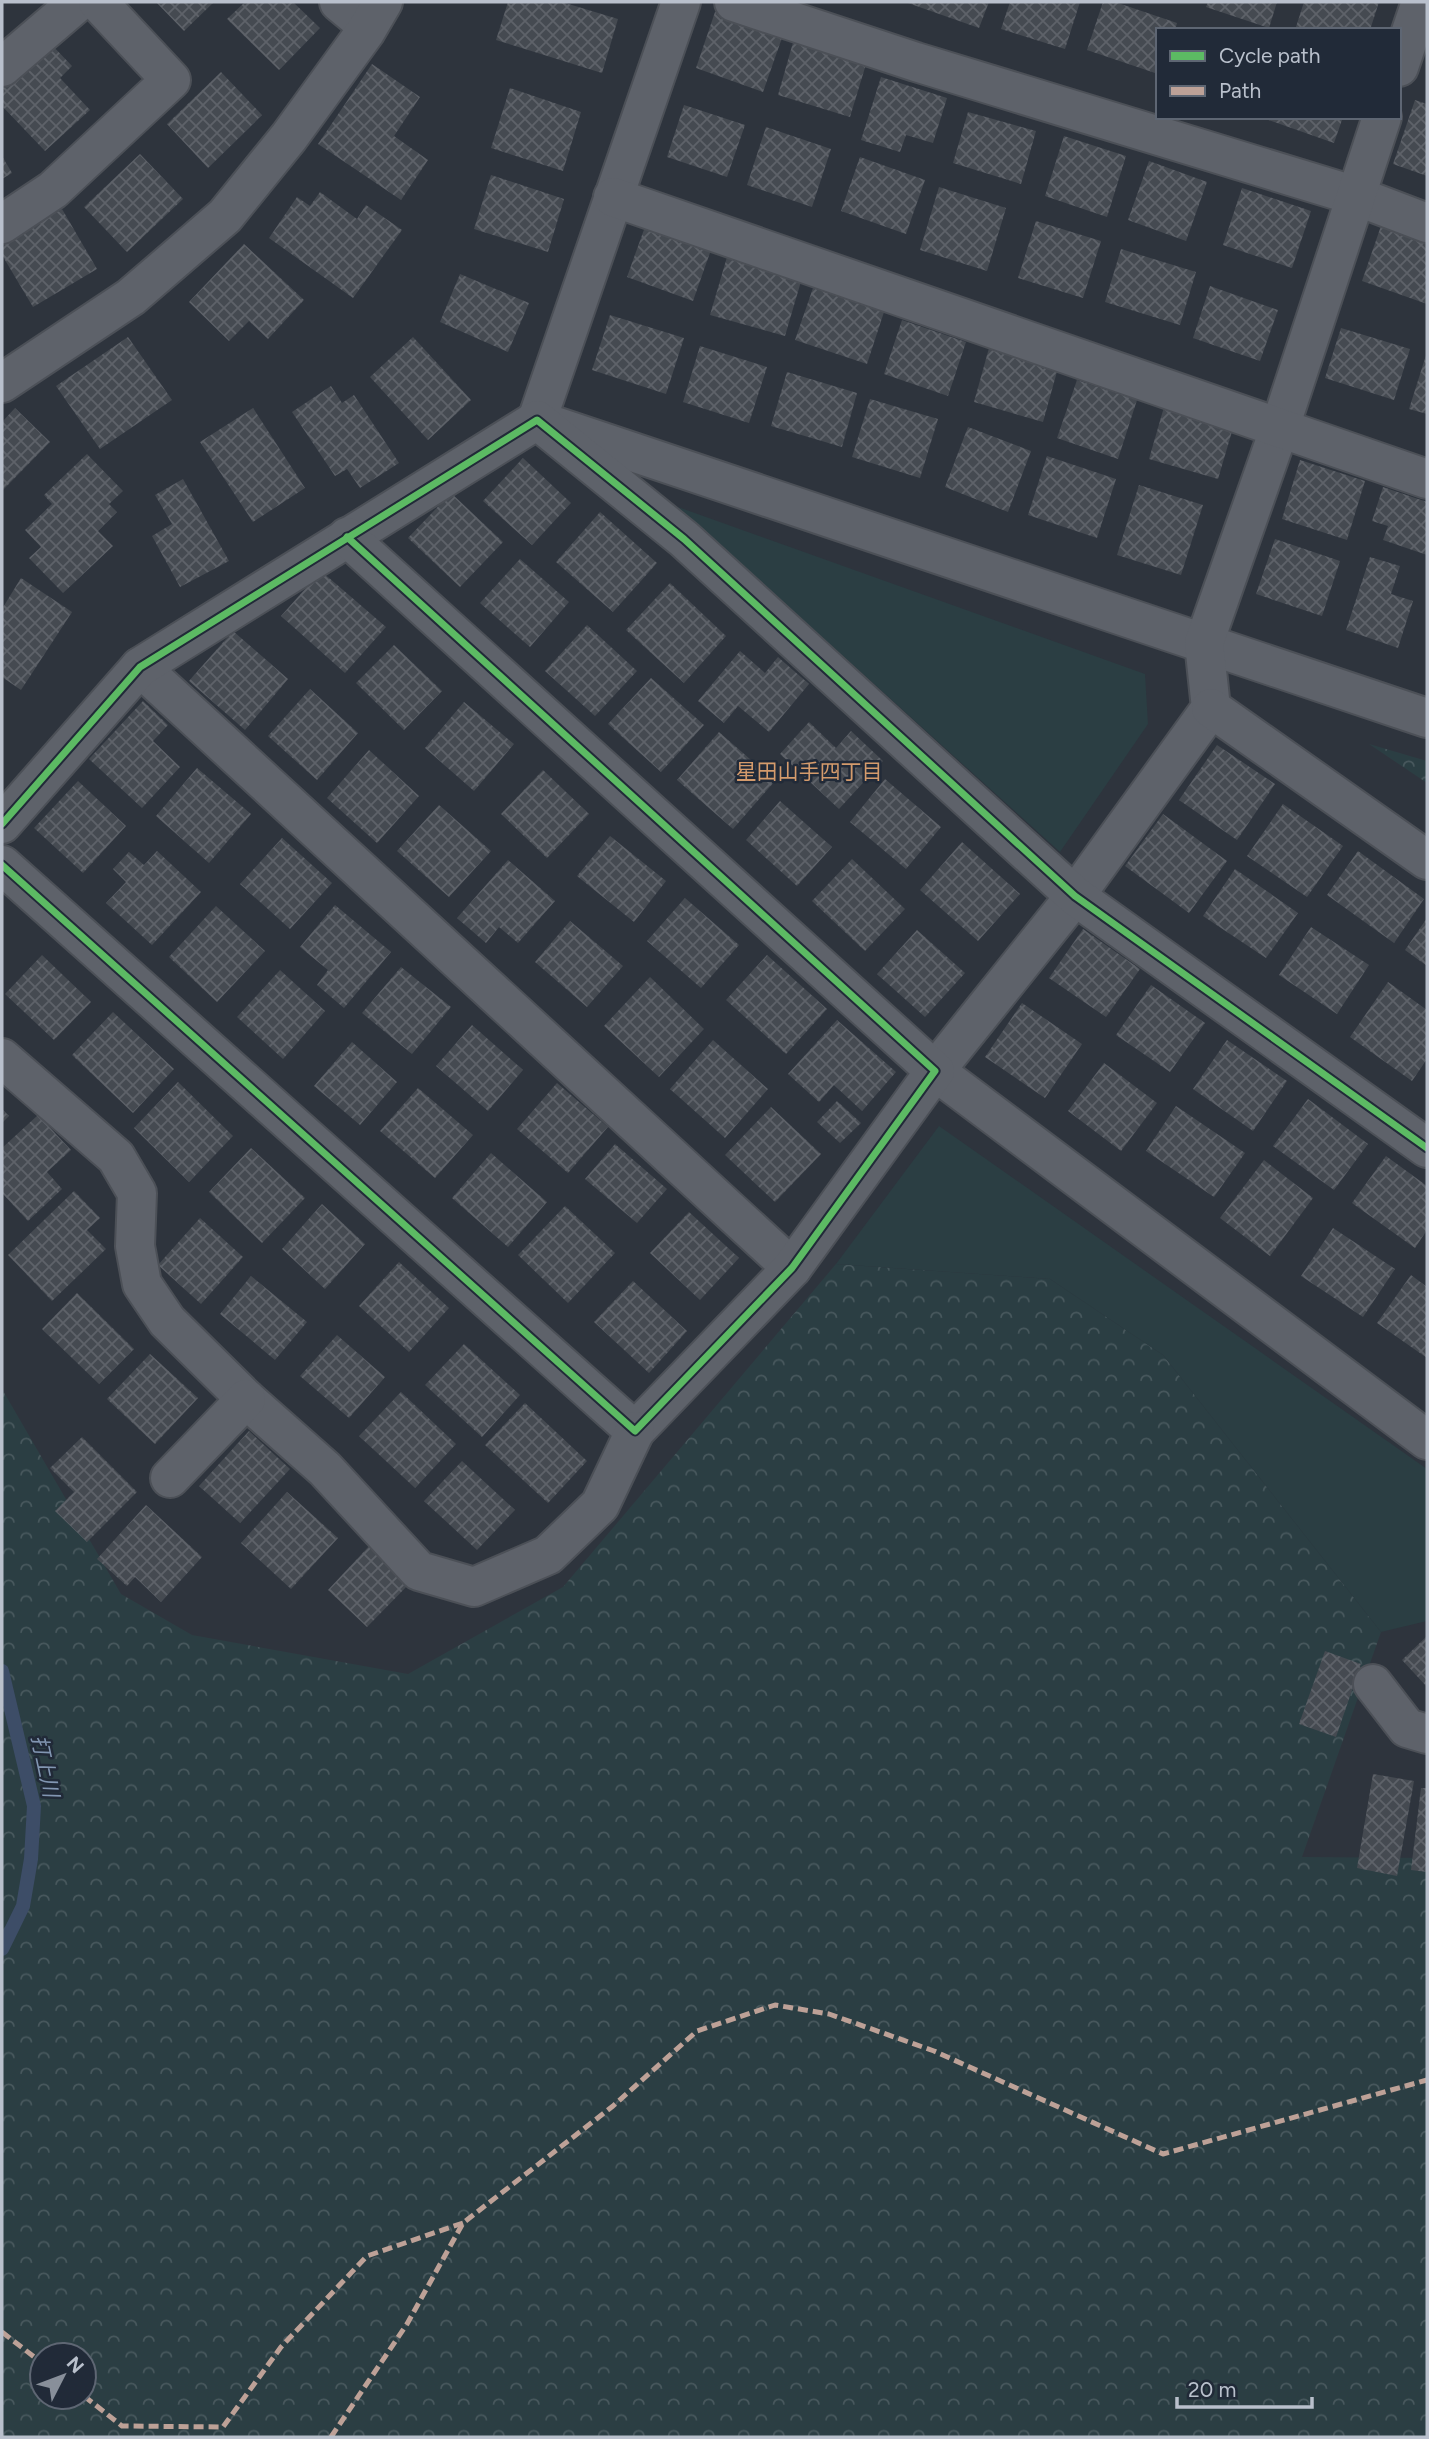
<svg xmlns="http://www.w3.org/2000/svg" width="1429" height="2439" font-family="Figtree,'Noto Sans JP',sans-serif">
<defs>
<pattern id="forest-crowns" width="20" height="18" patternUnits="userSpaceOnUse" patternTransform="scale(1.75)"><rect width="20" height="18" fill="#2b3e43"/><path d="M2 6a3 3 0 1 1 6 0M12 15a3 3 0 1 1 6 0" fill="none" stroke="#48585d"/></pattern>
<pattern id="building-cross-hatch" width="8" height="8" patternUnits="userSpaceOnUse" patternTransform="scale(1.75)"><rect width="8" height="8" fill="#454a51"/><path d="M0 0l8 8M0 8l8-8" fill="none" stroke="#5e6269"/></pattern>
</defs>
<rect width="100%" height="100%" fill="#2e343d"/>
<g fill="url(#forest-crowns)" fill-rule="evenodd">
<path d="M1369,744L1427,761V783Z"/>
<path d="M836,1264L1050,1279L1163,1355L1381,1632L1302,1857L1427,1858V2437H2V1389L121,1594L192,1635L408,1674L563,1587ZM42,2355H84V2397H42Z"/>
</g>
<g fill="#2b3e43">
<path d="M678,507L1145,674L1148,724L1060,852Z"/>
<path d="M939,1126L1427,1469V1621L1381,1632L1163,1355L1050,1279L836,1264Z"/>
</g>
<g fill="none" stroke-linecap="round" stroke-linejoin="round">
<path stroke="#3d4d67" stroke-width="14" d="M2,1671L34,1806L31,1859L23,1906L2,1949"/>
</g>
<g fill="url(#building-cross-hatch)">
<path d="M156,2H214L184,31Z"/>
<path d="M245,2H293L320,28L279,70L227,19Z"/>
<path d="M508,2H562L618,19L602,73L496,40Z"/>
<path d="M905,2H989L979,28Z"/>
<path d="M1010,2H1080L1065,49L1001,29Z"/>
<path d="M1103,2H1115L1177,23L1175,30H1158V74L1087,50Z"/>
<path d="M1208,2H1277L1269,28L1206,7Z"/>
<path d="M1304,2H1379L1370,30H1295Z"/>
<path d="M715,12L783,35L763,92L696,68Z"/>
<path d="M794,39L867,61L850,117L778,95Z"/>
<path d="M49,42L72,66L60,78L90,110L45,151L2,106V88Z"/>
<path d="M372,64L420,97L394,136L428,160L401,200L318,144Z"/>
<path d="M221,72L262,115L208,168L167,124Z"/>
<path d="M881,77L947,98L933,143L906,135L900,152L861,140Z"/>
<path d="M510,88L581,112L563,171L491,148Z"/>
<path d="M1415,100L1427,104V176L1393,164Z"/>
<path d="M684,105L745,125L727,177L667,157Z"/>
<path d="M968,112L1036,131L1021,184L953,163Z"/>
<path d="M1260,117H1343L1334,143Z"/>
<path d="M766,127L831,149L812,207L747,185Z"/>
<path d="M1064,136L1126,156L1107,217L1045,196Z"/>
<path d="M140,154L183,199L127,252L84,207Z"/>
<path d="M2,156L12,173L2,179Z"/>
<path d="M860,157L925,180L906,234L841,211Z"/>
<path d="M1149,161L1207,182L1186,241L1128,220Z"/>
<path d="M491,175L564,199L548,252L474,229Z"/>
<path d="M939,187L1006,208L987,271L920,250Z"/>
<path d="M1242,188L1311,211L1292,268L1223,245Z"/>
<path d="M320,192L357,219L366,205L402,230L353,298L269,238L297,197L310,206Z"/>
<path d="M62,209L97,269L33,307L2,255V245Z"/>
<path d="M1036,221L1101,241L1083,298L1018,278Z"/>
<path d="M1382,223L1427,239V304L1362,281Z"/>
<path d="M646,224L712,247L693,301L627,277Z"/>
<path d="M244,244L304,300L268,339L249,321L229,341L189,302Z"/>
<path d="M1121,249L1196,272L1180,325L1105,302Z"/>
<path d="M727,257L802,278L785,336L710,315Z"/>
<path d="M460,274L529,303L508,352L440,322Z"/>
<path d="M1210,286L1278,310L1260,361L1193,338Z"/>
<path d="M813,288L884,312L867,364L795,340Z"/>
<path d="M610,315L684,338L666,394L592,370Z"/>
<path d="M902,320L966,342L948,396L884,374Z"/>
<path d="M1341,328L1410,349L1394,400L1325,378Z"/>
<path d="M128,337L172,400L100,449L56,386Z"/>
<path d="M413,337L471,400L428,440L370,377Z"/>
<path d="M700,346L767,367L749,423L683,402Z"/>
<path d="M989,348L1058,368L1043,422L974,402Z"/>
<path d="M1427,352V414L1409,409Z"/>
<path d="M787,372L857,393L842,447L771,426Z"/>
<path d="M1077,380L1137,400L1118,459L1057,438Z"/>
<path d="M331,386L342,403L354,395L399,463L360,488L347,469L335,476L292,412Z"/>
<path d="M870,399L938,419L920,478L852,457Z"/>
<path d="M1164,407L1233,428L1218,479L1149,459Z"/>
<path d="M15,408L50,442L2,491V422Z"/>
<path d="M253,408L305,488L253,522L200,442Z"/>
<path d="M968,427L1031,451L1008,512L945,487Z"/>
<path d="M87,454L123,491L109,504L117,512L98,531L113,546L63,593L29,558L41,547L25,530L52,504L44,495Z"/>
<path d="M1047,456L1116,479L1097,538L1028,515Z"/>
<path d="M523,458L571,503L532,545L483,501Z"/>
<path d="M1300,460L1365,481L1347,540L1282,519Z"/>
<path d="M183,479L229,561L180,587L152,536L172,524L155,495Z"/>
<path d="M1139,485L1203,505L1181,575L1117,555Z"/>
<path d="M1383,487L1427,502V555L1383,540L1388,526L1372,521Z"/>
<path d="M451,493L503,542L460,587L408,538Z"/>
<path d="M600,512L657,563L613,612L556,562Z"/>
<path d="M1275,539L1340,561L1322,616L1256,594Z"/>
<path d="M1370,557L1400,566L1391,594L1413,601L1398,648L1346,630Z"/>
<path d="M520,559L569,602L530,647L480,603Z"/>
<path d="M321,571L386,627L345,673L281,616Z"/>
<path d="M21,578L72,612L21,690L2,677V609Z"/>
<path d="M670,583L726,636L684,683L626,630Z"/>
<path d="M587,625L637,671L595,716L545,671Z"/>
<path d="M233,631L288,679L245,730L189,681Z"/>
<path d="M394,645L442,691L404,730L356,683Z"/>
<path d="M740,651L765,673L778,657L809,684L769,732L738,706L724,723L698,701Z"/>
<path d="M651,678L704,725L661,772L608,724Z"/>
<path d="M310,689L358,733L317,780L268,736Z"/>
<path d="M143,701L168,725L153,741L180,767L142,808L89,759Z"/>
<path d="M464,702L514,744L474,791L425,748Z"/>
<path d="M809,722L836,748L851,731L883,761L839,809L780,754Z"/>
<path d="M719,732L775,781L733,829L677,780Z"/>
<path d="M1217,745L1275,784L1237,840L1179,800Z"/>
<path d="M369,750L419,796L377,843L327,798Z"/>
<path d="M197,768L251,814L209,863L156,816Z"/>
<path d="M543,770L589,814L547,858L501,814Z"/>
<path d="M885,779L941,827L906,869L850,822Z"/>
<path d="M78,781L126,826L83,873L34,828Z"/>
<path d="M780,801L832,847L797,886L746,840Z"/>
<path d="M1283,804L1343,846L1307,897L1247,856Z"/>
<path d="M439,805L491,851L449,897L397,851Z"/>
<path d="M1163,814L1227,861L1189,913L1125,866Z"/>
<path d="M610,836L666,881L634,922L577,876Z"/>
<path d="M282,838L332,883L290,929L240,884Z"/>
<path d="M962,842L1020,894L978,941L920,890Z"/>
<path d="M157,851L201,892L152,945L106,903L126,882L113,869L129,852L144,865Z"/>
<path d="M1358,851L1424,899L1394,943L1327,895Z"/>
<path d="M852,859L905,909L865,951L812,901Z"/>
<path d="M508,860L555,901L518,943L499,927L486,943L457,918Z"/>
<path d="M1235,869L1298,913L1266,958L1203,916Z"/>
<path d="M685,898L739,945L701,988L647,941Z"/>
<path d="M335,905L391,952L344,1008L317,985L328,970L300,947Z"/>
<path d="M216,906L265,951L217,1002L169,957Z"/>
<path d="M1427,918V966L1405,950Z"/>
<path d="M570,921L623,966L587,1007L535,962Z"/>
<path d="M1311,927L1369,965L1337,1014L1279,975Z"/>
<path d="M1083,929L1140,969L1106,1017L1049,978Z"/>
<path d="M917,930L965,973L925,1017L877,974Z"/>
<path d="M42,955L91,1002L54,1040L5,994Z"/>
<path d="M767,955L827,1009L786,1054L726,1000Z"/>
<path d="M401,967L451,1007L412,1054L362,1013Z"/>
<path d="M280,970L325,1011L283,1059L237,1017Z"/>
<path d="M650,977L704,1029L659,1077L604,1026Z"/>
<path d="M1388,982L1427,1010V1059L1412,1081L1350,1037Z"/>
<path d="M1151,985L1205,1023L1170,1072L1116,1035Z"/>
<path d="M1022,1003L1082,1044L1045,1098L985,1057Z"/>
<path d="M113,1012L174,1069L133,1113L72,1055Z"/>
<path d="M837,1020L896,1072L862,1111L834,1085L819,1102L788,1074Z"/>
<path d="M472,1025L523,1070L488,1111L436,1066Z"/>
<path d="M713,1040L768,1089L725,1138L670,1089Z"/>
<path d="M1227,1040L1287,1081L1253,1131L1193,1089Z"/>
<path d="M352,1042L397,1082L360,1125L314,1086Z"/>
<path d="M1104,1063L1157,1103L1121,1151L1068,1111Z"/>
<path d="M178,1082L233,1136L189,1182L134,1128Z"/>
<path d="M557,1083L608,1127L568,1173L517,1129Z"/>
<path d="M418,1088L473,1135L435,1178L380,1131Z"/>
<path d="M1308,1099L1368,1144L1334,1190L1273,1146Z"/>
<path d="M837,1101L861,1123L840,1143L817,1122Z"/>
<path d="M1176,1106L1245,1153L1214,1197L1146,1151Z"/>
<path d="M771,1107L821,1154L775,1202L725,1155Z"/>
<path d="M2,1109L9,1116L2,1123Z"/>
<path d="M38,1115L71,1150L47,1172L62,1189L28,1221L2,1193V1148Z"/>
<path d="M615,1144L667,1189L637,1223L585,1179Z"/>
<path d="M251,1148L305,1198L262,1243L209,1192Z"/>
<path d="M491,1153L547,1202L508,1247L452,1198Z"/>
<path d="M1386,1156L1427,1186V1230L1415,1248L1352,1203Z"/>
<path d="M1264,1160L1313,1198L1270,1256L1220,1218Z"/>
<path d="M74,1191L100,1218L87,1230L106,1249L52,1301L8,1255Z"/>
<path d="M322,1204L365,1244L325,1289L282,1249Z"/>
<path d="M565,1206L615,1253L568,1303L518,1255Z"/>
<path d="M689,1212L739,1258L700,1300L650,1253Z"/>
<path d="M200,1218L243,1257L201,1304L158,1265Z"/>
<path d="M1333,1228L1395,1269L1363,1317L1301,1276Z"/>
<path d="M399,1262L449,1308L409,1352L359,1306Z"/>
<path d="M1411,1275L1427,1287V1358L1377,1323Z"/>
<path d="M251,1276L307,1322L275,1360L220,1314Z"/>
<path d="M633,1281L687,1331L649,1373L594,1322Z"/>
<path d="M77,1293L134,1349L99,1384L42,1329Z"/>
<path d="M337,1335L385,1377L349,1418L300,1376Z"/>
<path d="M464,1344L520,1395L482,1437L425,1385Z"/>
<path d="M150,1354L198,1398L155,1444L107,1399Z"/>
<path d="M401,1392L456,1444L415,1488L359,1436Z"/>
<path d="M525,1403L587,1461L548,1503L485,1445Z"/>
<path d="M249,1431L290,1469L240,1523L199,1486Z"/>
<path d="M82,1437L137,1492L87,1542L55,1511L74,1492L50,1468Z"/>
<path d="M462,1461L515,1510L477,1550L424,1501Z"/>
<path d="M287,1492L338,1538L291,1589L241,1543Z"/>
<path d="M146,1505L202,1557L161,1602L135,1577L127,1586L97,1559Z"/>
<path d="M371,1544L411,1582L367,1627L328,1590Z"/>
<path d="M1427,1636V1687L1402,1660Z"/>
<path d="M1325,1651L1361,1664L1336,1737L1299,1724Z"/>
<path d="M1373,1774L1414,1781L1397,1876L1357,1868Z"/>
<path d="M1421,1788H1427V1872L1411,1870Z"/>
</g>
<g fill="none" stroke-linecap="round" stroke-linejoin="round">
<g stroke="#4c5057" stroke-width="42">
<g id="minor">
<path d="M339,2L368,26"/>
<path d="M681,2L537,420L1427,718"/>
<path d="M734,2L916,62L1356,196L1427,223"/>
<path d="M2,67L78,2"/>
<path d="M1399,67L1421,2"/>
<path d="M1382,117L1280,427L1204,643L1211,708L1075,896L935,1071L1427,1440"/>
<path d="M613,197L1427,479"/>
<path d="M2,224L53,190L171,80L98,2"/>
<path d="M2,383L131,297L225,216L289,137L366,31L383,2"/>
<path d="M140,667L792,1268"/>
<path d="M1211,708L1427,860"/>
<path d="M2,824L140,667L537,420L684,539L1075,896L1427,1148"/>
<path d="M2,865L635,1431L792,1268L935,1071L347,537"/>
<path d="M2,1058L116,1157L137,1193L135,1246L142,1284L167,1321L246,1399L325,1469L419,1571L474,1587L548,1555L600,1505L635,1431"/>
<path d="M170,1478L246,1399"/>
<path d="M1373,1684L1407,1728L1427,1734"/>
</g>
</g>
<use href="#minor" stroke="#5e626a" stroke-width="38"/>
<g stroke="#bda197" stroke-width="5" stroke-dasharray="10 5" stroke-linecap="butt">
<path d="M2,2332L42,2363"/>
<path d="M84,2396L122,2426L223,2427L281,2347L367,2256L463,2223"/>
<path d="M331,2437L407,2324L463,2223L613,2106L697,2031L775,2005L829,2014L934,2051L1163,2154L1427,2080"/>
</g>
<g stroke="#212a38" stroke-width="11">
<g id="cycleway">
<path d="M2,824L140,667L537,420L684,539L1075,896L1427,1148"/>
<path d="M2,865L635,1431L792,1268L935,1071L347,537"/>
</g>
</g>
<use href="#cycleway" stroke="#5cba63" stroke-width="7"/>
</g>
<g text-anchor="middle" stroke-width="5" stroke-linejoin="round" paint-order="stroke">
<g font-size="21" fill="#d49b6c" stroke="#212a38">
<text x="809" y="779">星田山手四丁目</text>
</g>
<g font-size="21" font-style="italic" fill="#8296b2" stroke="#212a38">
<text transform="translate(45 1766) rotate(78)" y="7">打上川</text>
</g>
</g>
<rect width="1429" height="2439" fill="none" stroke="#b9c0cc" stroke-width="7"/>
<rect x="1156" y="28" width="245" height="91" fill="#212a38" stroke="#5e6673" stroke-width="2"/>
<rect x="1170" y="51" width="35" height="10" fill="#5cba63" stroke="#5e6673" stroke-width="2"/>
<text x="1219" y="63" font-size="21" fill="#b9c0cc">Cycle path</text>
<rect x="1170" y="86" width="35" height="10" fill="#bda197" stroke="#5e6673" stroke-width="2"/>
<text x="1219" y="98" font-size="21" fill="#b9c0cc">Path</text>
<g transform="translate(63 2376) rotate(48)"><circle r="33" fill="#212a38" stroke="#5e6673" stroke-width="2"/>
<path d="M0-5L12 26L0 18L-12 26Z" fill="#888f9a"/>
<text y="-10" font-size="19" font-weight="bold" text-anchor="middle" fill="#b9c0cc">N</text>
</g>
<path d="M1177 2397v10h135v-10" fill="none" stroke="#b9c0cc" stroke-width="3.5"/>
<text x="1188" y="2397" font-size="21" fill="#b9c0cc" stroke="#212a38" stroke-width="5" paint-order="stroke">20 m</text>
</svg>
